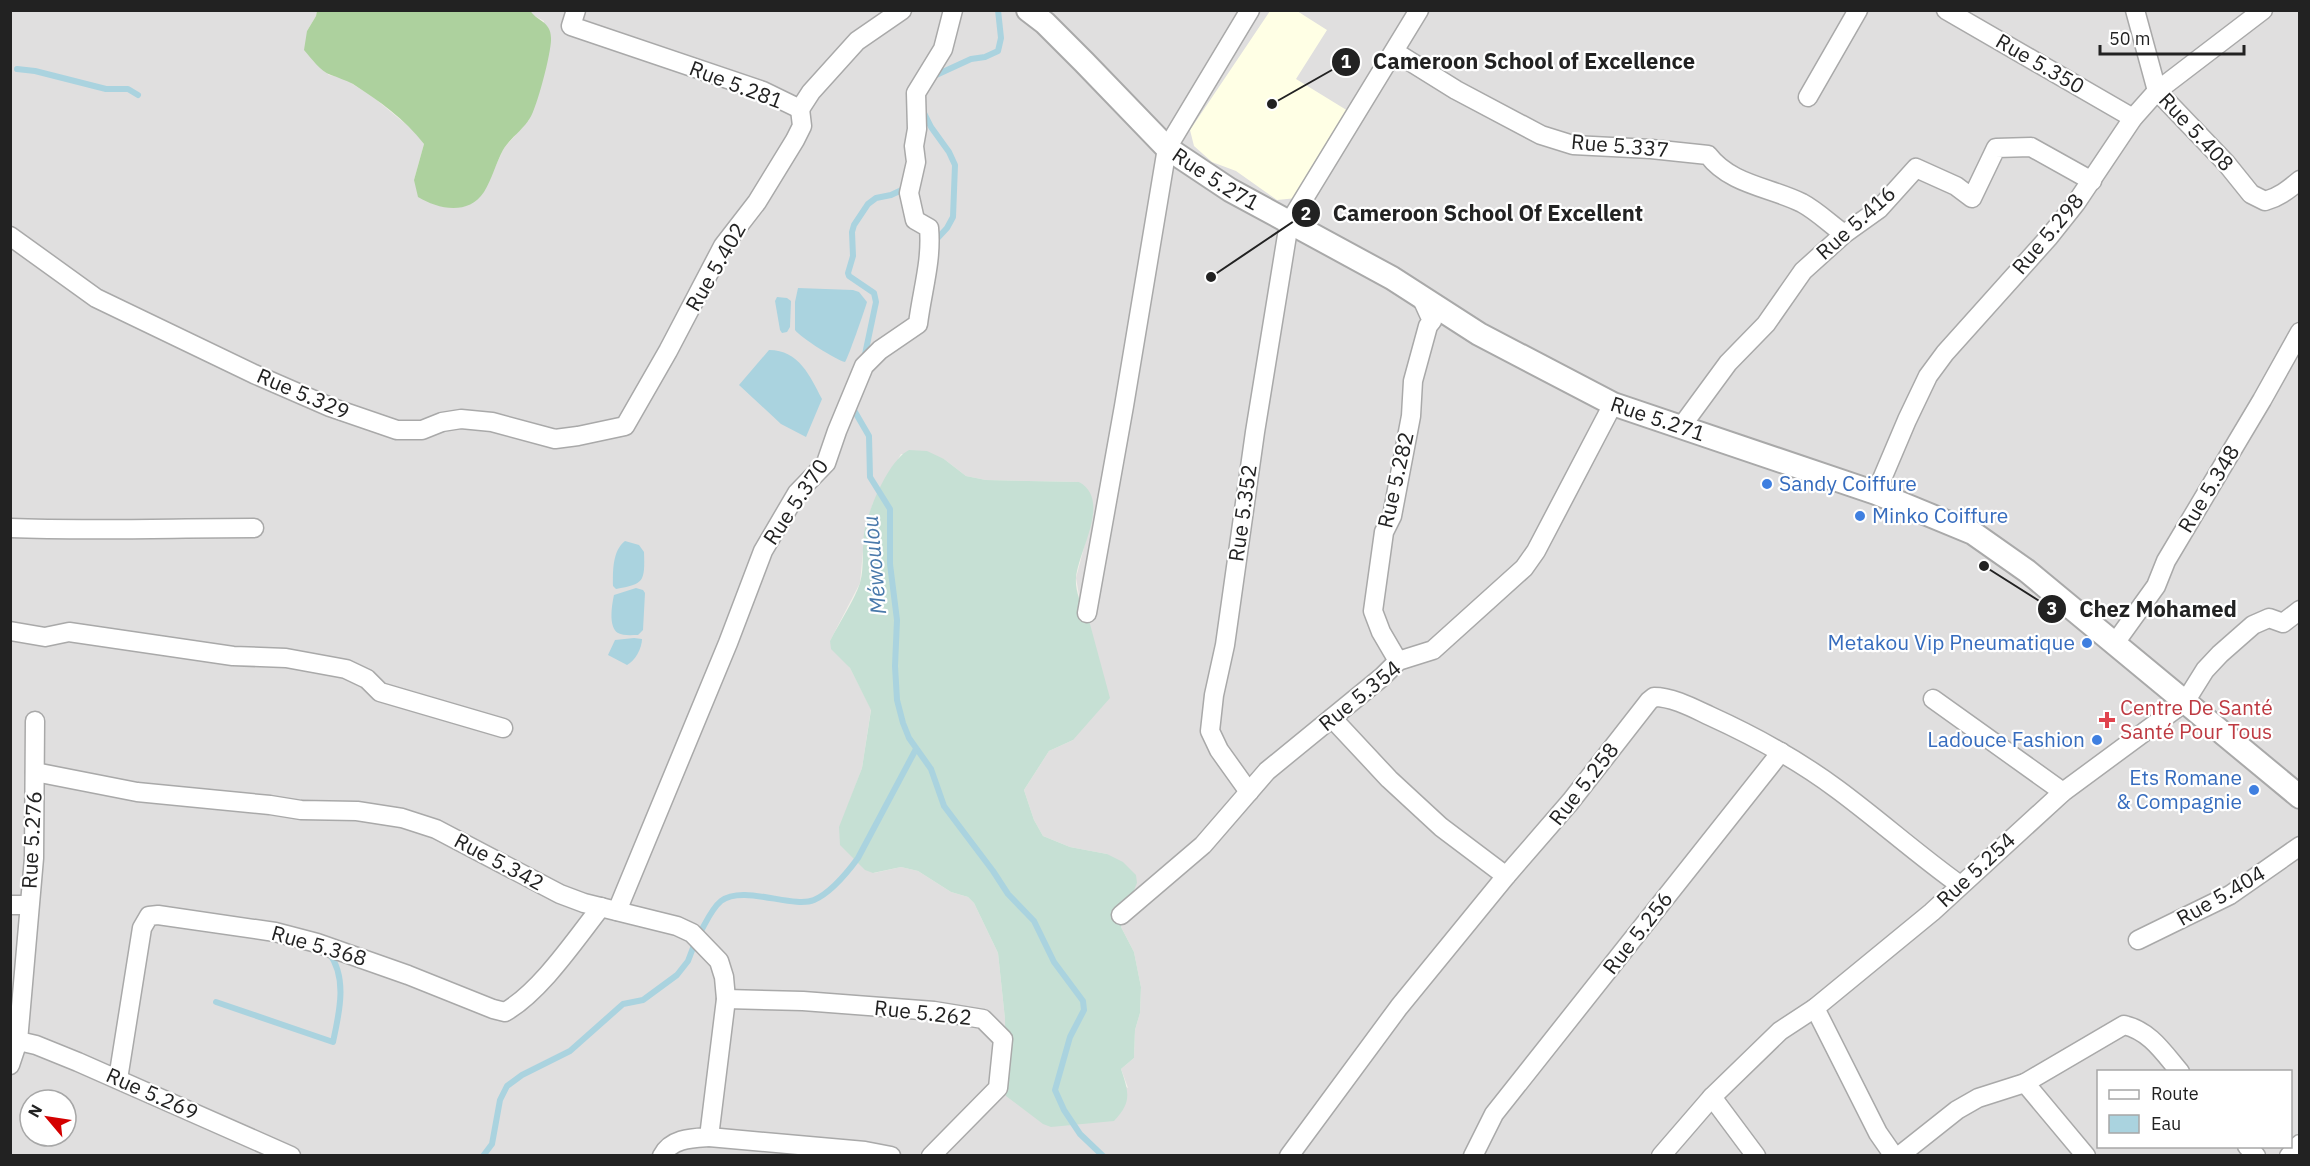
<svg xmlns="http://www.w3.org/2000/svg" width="2310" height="1166" font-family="'IBM Plex Sans',sans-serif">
<rect width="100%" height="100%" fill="#f2efe9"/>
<path fill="#e0dfdf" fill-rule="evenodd" d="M10,11H317L316,16L307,31L316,64L329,75L343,78L373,97L413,130L424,144L414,180L483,193L504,148L529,120L544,21L533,15L530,11H2299V1155H11ZM901,454L944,459L966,476L986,480L1079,482L1093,513L1076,578L1081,606L1073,740L1049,751L1024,790L1034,820L1043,836L1070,847L1107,854L1122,919L1121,927L1134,952L1141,987L1140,1013L1135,1030L1134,1058L1121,1069L1128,1088L1005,1019L998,953L974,903L968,897L951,892L918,871L901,867L874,873L840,827L862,768L871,709L850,668L830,641L860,583L865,529L873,503ZM2098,1072H2290V1146H2098ZM30,1100H66V1136H30Z"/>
<path fill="#ffffe5" d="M1270,11H1297L1327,30L1296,79L1353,114L1297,198L1277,200L1236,171L1212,162L1194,146L1190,130Z"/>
<path fill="#add19e" d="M317,11L530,10C536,21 551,21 551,38C552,50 537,108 530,118C523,130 510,138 503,150C496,163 492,179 484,192C468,216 438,209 418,197L414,180L424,144C405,119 379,101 353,84C345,80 339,78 331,75C320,71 312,59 304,50L307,31L316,16Z"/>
<path fill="#c6e0d4" d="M909,450L927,451L944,459L966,476L986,480L1079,482C1112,500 1078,551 1076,578C1075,589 1080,604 1087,613L1110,698L1073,740L1049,751L1024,790L1034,820L1043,836L1070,847L1107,854L1123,862L1136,875L1137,883L1122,919L1121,927L1134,952L1141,987L1140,1013L1135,1030L1134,1058L1121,1069C1129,1093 1132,1102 1114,1121L1051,1127L1043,1124L1006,1096L1005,1019L998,953L974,903L968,897L951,892L918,871L901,867L873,873L865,870L840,845L839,827L862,768L871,710L850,668L831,649L830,641C839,623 854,601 860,583C865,566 861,546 865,528C870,506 889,460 909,450Z"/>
<g fill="#aad3df">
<path d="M798,288L853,290L859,292L867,302C865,309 848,358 845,362C836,360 801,338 795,330V302Z"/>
<path d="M777,297L787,298L791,301L790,327L787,332L782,333L780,330L775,301Z"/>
<path d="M769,350C799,350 810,376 822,399L806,437L781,424L739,385Z"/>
<path d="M625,541L639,545L644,552C645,582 644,584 616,589L613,586C613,572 612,551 625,541Z"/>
<path d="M636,588L643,590L645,593L643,630L638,635C632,635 623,636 618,633C608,627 612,604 614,595Z"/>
<path d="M634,638L642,639C642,648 635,661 627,665L608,655L615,640Z"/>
</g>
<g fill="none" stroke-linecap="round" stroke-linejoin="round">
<g stroke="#aad3df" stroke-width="6">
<path d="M17,69L35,71L106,89"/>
<path d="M934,76L971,59L985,57L998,51L1001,38L998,10"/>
<path d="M107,89H128L138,95"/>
<path d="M922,109L931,127L949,152L955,165L953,217L947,228L934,242"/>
<path d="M864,359L876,302L874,293L849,276L848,273L853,256L852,232L854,225L868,204L876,198L891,195L906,188"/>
<path d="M851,405L869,436L870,477L890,509V564L897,620L895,666L897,700L903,723L909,738L931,769L944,806L993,871L1008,894L1034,921L1054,962L1083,1001L1084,1010L1070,1037L1055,1090L1064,1110L1080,1134L1103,1156"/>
<path d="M698,936C705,925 711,909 721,901C743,884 793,909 814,900C830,893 847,873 858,858L916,749"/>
<path d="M216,1002L333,1042C339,1014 348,978 329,953"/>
<path d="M483,1156L492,1144L500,1100L507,1086L522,1075L570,1051L623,1004L643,1000L677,975L688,961L696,940"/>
</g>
<g stroke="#a9a9a9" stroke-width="21">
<g id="minor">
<path d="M576,10L571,26L763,91L800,109L811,92L857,41L902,10"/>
<path d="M1946,10L2133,118"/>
<path d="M2135,10L2157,91L2226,163L2251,194L2265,201C2279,197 2288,190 2300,180"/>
<path d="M1395,52L1456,90L1541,135L1573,145L1651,149L1708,155C1731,185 1770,187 1802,203C1817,211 1830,224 1844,234"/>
<path d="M1808,97L1858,10"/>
<path d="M10,236L96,298L254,374L330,407L397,430H422L442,422L461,419L492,422L555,439L578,436L625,426L668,351L723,246L757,202L795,140L802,126L800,109"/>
<path d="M1681,427L1728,363L1766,324L1803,271L1844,234L1879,209L1916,168L1956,186L1972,198L1996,148L2031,147L2092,181"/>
<path d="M1876,493L1907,420L1928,376L1945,353L2049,237L2076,203L2133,118L2157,91L2263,10"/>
<path d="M10,528C92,531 173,528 254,528"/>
<path d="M1087,613L1124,406L1167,148L1250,10"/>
<path d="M10,631L45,637L69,632L233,656L286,658L346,669L367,679L380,692L503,728"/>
<path d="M2115,643L2156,586L2166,561L2262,400L2300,332"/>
<path d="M1398,661L1381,632L1373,611L1384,532L1392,516L1411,416L1413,381L1428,326L1432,321L1422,299"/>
<path d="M1933,699L2063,792"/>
<path d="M1332,718L1389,779L1441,827L1506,876"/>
<path d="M35,772L137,792L270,805L301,810L357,811L402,818L436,829L560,894L584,903L677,926L692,933L719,961L724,977L726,999L709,1137C693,1138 671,1138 662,1156"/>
<path d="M1249,792L1219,750L1210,731L1214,695L1225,645L1255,432L1289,223L1419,10"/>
<path d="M10,905H29"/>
<path d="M617,911L728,643L763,551L797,493L826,463L837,431L864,366L880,350L918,324C922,291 932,261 929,228L915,220L909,193L916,162L914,146L917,129L916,93L943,49L953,10"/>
<path d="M1121,915L1203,845L1267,771L1382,677L1398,661L1433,650L1524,568L1536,551L1613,404"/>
<path d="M2138,940L2230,895L2300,846"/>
<path d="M726,999L803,1001L934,1011L983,1019L1003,1039L998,1088L931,1156"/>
<path d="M1815,1008L1878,1133L1894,1156"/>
<path d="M10,1039L36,1045L78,1062L291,1156"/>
<path d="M10,1065L18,1041L34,858L35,721"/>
<path d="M118,1079L142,928L149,916L158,915L275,932L317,943L408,975L493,1009L505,1012C541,991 575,940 601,907"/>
<path d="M2025,1083L2124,1025C2150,1031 2163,1052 2180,1072"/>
<path d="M1712,1097L1756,1156"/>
<path d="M709,1137L865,1151L891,1156"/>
<path d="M2247,1146L2256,1156"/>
<path d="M1289,1156L1399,1007L1506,876L1571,801L1649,701L1654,697C1673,697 1693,708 1710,716C1754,736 1798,760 1837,789C1879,820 1918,855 1960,885"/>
<path d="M1473,1156L1494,1114L1781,752"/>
<path d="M1661,1156L1712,1097L1780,1031L1815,1008L1932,912L2063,792L2185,702L2205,670L2220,654L2253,625L2269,618L2283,623L2300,610"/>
<path d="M1899,1156L1957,1110L1978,1098L2025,1083L2086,1156"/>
<path d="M2289,1156L2300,1144"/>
</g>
</g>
<g stroke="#a9a9a9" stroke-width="26">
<g id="tertiary">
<path id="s1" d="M1028,10L1045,23L1084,62L1167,148L1230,190L1392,278L1479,334L1613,404L1876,493L1973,533L2027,571L2300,797"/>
</g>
</g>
<use href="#minor" stroke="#fff" stroke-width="18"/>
<use href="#tertiary" stroke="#fff" stroke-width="22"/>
</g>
<g fill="#3f7fe0" stroke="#fff" stroke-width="2">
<circle cx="1767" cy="484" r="6"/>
<circle cx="1860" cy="516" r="6"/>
<circle cx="2087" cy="643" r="6"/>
<circle cx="2097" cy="740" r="6"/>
<circle cx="2254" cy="790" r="6"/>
</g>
<path fill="#e0444e" stroke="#fff" stroke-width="2" d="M2104 711h6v6h6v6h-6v6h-6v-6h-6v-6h6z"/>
<g text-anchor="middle" stroke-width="4.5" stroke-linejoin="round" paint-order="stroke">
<g font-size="21" fill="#222" stroke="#fff">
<text transform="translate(2040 64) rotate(30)" y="7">Rue 5.350</text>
<text transform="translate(736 85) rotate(21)" y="7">Rue 5.281</text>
<text transform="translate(2196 132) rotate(47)" y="7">Rue 5.408</text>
<text transform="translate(1620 146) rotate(5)" y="7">Rue 5.337</text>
<text dy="7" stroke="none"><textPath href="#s1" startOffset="254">Rue 5.271</textPath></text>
<text transform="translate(1856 223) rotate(-42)" y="7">Rue 5.416</text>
<text transform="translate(2048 234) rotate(-50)" y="7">Rue 5.298</text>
<text transform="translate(716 267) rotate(-60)" y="7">Rue 5.402</text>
<text transform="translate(303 394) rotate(23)" y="7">Rue 5.329</text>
<text dy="7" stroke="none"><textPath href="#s1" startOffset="758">Rue 5.271</textPath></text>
<text transform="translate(1396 480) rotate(-77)" y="7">Rue 5.282</text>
<text transform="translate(2209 489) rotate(-59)" y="7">Rue 5.348</text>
<text transform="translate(796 502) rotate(-56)" y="7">Rue 5.370</text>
<text transform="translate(1243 513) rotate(-82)" y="7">Rue 5.352</text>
<text transform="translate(1360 696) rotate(-39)" y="7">Rue 5.354</text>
<text transform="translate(1584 784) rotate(-52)" y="7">Rue 5.258</text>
<text transform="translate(32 840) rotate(-87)" y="7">Rue 5.276</text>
<text transform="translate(499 862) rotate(28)" y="7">Rue 5.342</text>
<text transform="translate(1976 870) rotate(-43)" y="7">Rue 5.254</text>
<text transform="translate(2221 896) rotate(-30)" y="7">Rue 5.404</text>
<text transform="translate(1638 933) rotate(-52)" y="7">Rue 5.256</text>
<text transform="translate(319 946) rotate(16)" y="7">Rue 5.368</text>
<text transform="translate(923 1013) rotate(6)" y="7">Rue 5.262</text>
<text transform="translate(152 1094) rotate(24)" y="7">Rue 5.269</text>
</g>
<g font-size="21" fill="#366cbe" stroke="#fff" text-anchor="end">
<text x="1779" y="491" text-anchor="start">Sandy Coiffure</text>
<text x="1872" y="523" text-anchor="start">Minko Coiffure</text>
<text x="2075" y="650">Metakou Vip Pneumatique</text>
<text x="2085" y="747">Ladouce Fashion</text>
<text x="2242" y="785">Ets Romane<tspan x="2242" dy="24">&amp; Compagnie</tspan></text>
</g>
<g font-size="21" fill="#be3a42" stroke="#fff" text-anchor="start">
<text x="2120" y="715">Centre De Santé<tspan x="2120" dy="24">Santé Pour Tous</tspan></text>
</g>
<g font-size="22" font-style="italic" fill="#4a7aab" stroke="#fff">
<text transform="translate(874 565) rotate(-95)" y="8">Méwoulou</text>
</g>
</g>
<path fill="none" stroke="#222" stroke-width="2" d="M1272 104L1346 62M1211 277L1306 213M1984 566L2052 609"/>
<g fill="#222" stroke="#fff" stroke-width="2">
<circle cx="1272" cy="104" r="6"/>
<circle cx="1211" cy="277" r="6"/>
<circle cx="1984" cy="566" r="6"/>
<circle cx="1346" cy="62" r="15"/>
<circle cx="1306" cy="213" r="15"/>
<circle cx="2052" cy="609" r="15"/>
</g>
<g font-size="18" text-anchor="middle" font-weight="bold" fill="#fff">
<text x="1346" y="68">1</text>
<text x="1306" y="220">2</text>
<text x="2052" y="615">3</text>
</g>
<g font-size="22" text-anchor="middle" font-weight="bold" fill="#222" stroke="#fff" stroke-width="4.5" stroke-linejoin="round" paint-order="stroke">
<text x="1534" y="69">Cameroon School of Excellence</text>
<text x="1488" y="221">Cameroon School Of Excellent</text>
<text x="2158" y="617">Chez Mohamed</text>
</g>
<rect width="2310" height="1166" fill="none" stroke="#222222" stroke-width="24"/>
<rect x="2097" y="1070" width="195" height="78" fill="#ffffff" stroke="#a7a7a7" stroke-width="1.5"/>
<rect x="2109" y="1090" width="30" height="9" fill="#ffffff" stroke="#a7a7a7" stroke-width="1.5"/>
<text x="2151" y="1100" font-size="18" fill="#222222">Route</text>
<rect x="2109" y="1115" width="30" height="18" fill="#aad3df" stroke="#a7a7a7" stroke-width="1.5"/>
<text x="2151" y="1130" font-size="18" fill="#222222">Eau</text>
<g transform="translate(48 1118) rotate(299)"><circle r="28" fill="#ffffff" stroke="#a7a7a7" stroke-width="1.5"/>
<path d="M0-4.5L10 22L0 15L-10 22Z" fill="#d40000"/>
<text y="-9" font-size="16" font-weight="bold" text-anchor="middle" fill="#222222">N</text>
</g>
<path d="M2100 45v9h144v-9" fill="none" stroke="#222222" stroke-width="3"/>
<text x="2109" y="45" font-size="18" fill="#222222" stroke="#ffffff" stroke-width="4.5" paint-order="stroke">50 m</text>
</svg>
